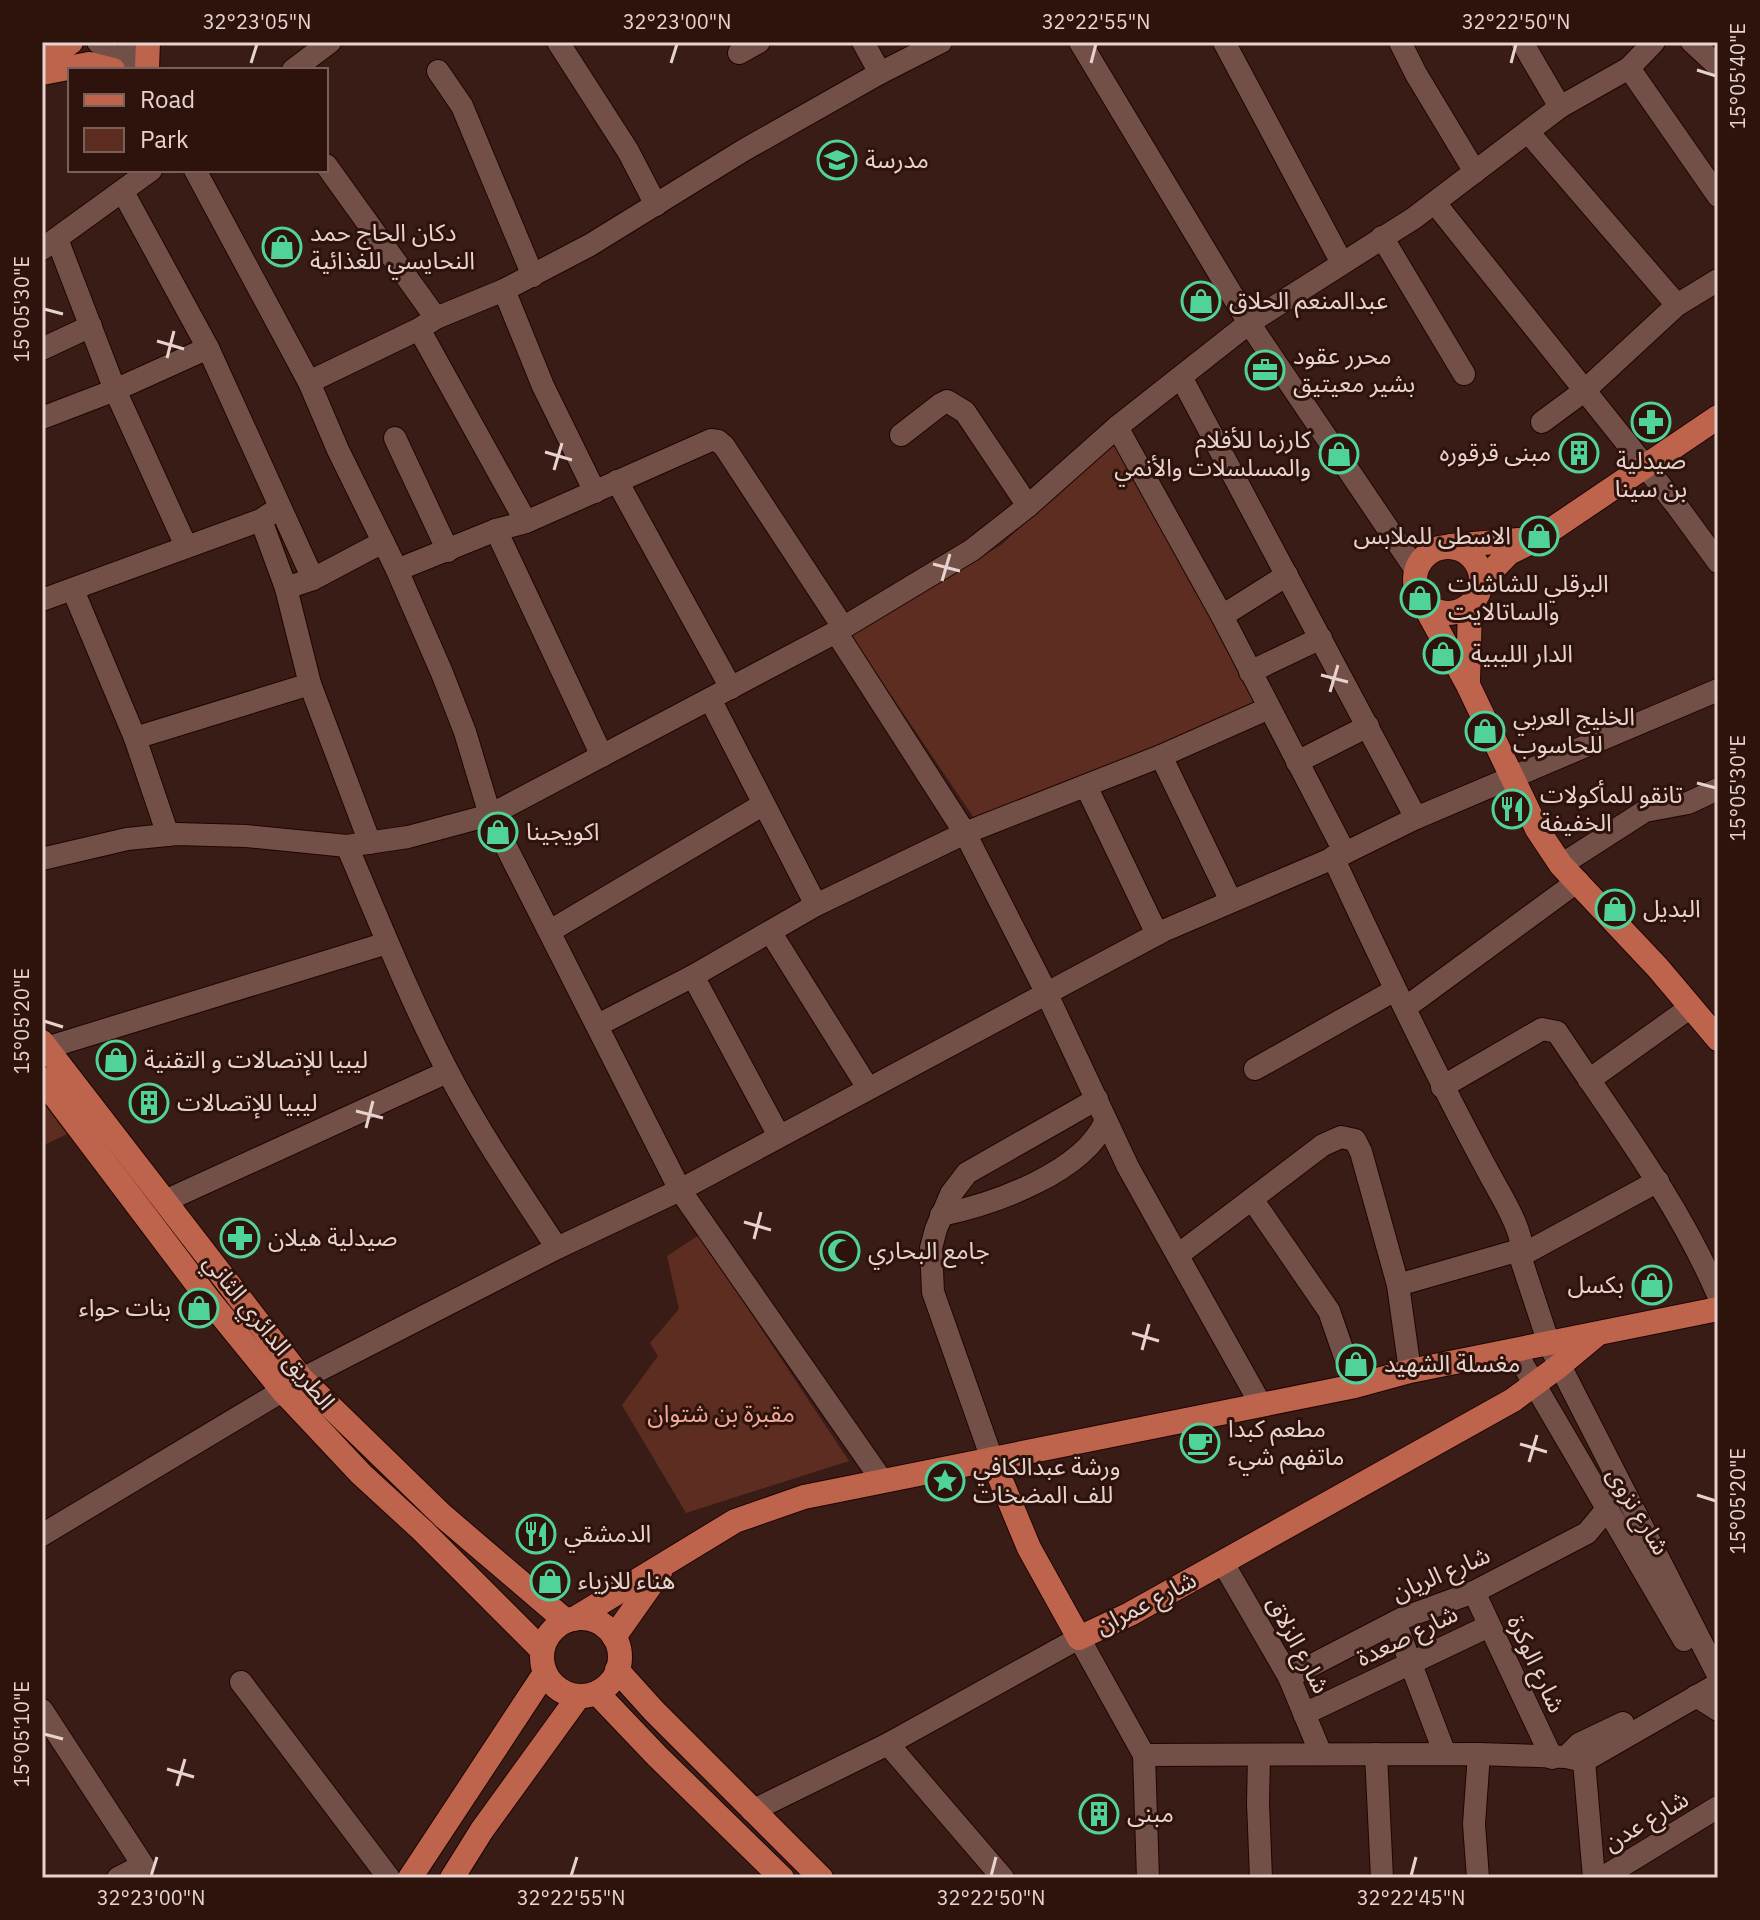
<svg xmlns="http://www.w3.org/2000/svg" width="1760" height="1920" font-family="'IBM Plex Sans','Noto Sans Arabic',sans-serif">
<rect width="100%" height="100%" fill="#391c15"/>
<g fill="#5d2d22">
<path d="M1116,439L1258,703L978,824L851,636L1001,545Z"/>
<path d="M42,1101L67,1134L42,1146Z"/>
<path d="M699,1235L849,1461L686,1513L622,1405L658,1356L650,1343L679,1309L667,1256Z"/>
</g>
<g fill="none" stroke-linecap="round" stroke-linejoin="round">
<g stroke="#1f0502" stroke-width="24">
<g id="minor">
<path d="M98,42L126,70"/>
<path d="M128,42L148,70"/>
<path d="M558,42L628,151L656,205"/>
<path d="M863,42L880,73"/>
<path d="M1080,42L1249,323L1416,570"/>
<path d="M1224,42L1342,263"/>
<path d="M1400,42L1416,74L1475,172"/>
<path d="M1522,42L1560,107"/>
<path d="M1692,42L1718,66"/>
<path d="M739,53L759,42"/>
<path d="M1629,68L1718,196"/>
<path d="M293,70L330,42"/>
<path d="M438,71L462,106L533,276"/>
<path d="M1528,132L1677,305"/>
<path d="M326,165L436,318"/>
<path d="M195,170L309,382L338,450L397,570L442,673L465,732L490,815L680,1190L881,1479"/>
<path d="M123,192L208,348L313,579"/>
<path d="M1435,203L1677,506L1718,562"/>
<path d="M1382,237L1464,374"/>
<path d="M57,239L115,390L186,546"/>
<path d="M42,249L151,170"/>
<path d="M504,290L543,386L595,492"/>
<path d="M419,329L526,522"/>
<path d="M42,349L91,326"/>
<path d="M1181,377L1416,818"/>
<path d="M309,382L419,329L436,318L504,290L590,245L744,150L880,73L941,42"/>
<path d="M42,418L115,390L208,348"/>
<path d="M1542,422L1584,391L1677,305L1718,280"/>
<path d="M1117,427L1222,616L1345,853"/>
<path d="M901,435L941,404L947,401L965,412L1028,506"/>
<path d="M395,438L448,551"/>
<path d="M617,481L731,688"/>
<path d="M261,520L286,588L313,579L383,542"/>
<path d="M496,530L602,756"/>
<path d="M397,570L496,530L526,522L711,440L718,441L724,446L843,627"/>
<path d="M286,588L310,684L370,843"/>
<path d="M73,590L135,738L168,835"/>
<path d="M42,600L261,520L279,508"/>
<path d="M1222,616L1287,575"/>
<path d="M836,632L965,833L1046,992L1128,1167L1260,1403"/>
<path d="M1250,672L1321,638"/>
<path d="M710,699L816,905"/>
<path d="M135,738L310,684"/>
<path d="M1161,756L1231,901"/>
<path d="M1297,762L1368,726"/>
<path d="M1086,786L1157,934"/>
<path d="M347,846C379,921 409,997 447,1070C479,1132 519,1190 557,1248"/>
<path d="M1333,857C1383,965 1434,1072 1491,1177C1500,1194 1528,1237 1520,1256L1549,1344L1718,1675"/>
<path d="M42,859L127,839L177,834L246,836L347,846L408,837L490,815L836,632L972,550L1028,506L1117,427L1249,323L1414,218L1560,107L1629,68L1654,42"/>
<path d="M1561,865L1645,811L1688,803L1718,789"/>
<path d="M550,931L764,804"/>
<path d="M771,933L868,1088"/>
<path d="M693,976L779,1136"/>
<path d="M1405,1008L1578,881"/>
<path d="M598,1025L693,976L816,905L965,833L1161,756L1269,708"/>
<path d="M46,1048L387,943"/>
<path d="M1255,1069L1395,990"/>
<path d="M1589,1080L1691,1007"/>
<path d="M1442,1087L1542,1029L1557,1032C1614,1118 1677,1200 1718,1295"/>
<path d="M1252,1199L1329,1311L1355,1386"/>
<path d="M165,1201L447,1072"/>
<path d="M941,1215C993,1204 1084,1173 1106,1120"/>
<path d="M1178,1255L1323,1145L1341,1137L1355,1140L1361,1152L1398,1285L1410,1371"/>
<path d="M1520,1256L1658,1181"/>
<path d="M1398,1285L1523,1249"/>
<path d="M1515,1351L1684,1640"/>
<path d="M992,1459L933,1292L931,1248L936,1229L951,1194L967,1173L1097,1099"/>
<path d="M42,1535L302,1379L557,1248L680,1190L1163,931L1345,853L1416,818L1718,690"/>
<path d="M1223,1563L1289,1677L1321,1754"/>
<path d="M1474,1592L1552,1758"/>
<path d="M1395,1622L1445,1754"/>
<path d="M1289,1677L1403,1618L1474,1592L1587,1533L1607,1509"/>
<path d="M241,1682L389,1878"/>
<path d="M1696,1696L1718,1710"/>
<path d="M42,1710L143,1865L118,1878"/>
<path d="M1304,1714L1489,1626"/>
<path d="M888,1744L1003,1878"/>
<path d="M1580,1748L1584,1761L1594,1878"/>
<path d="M1376,1754L1382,1878"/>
<path d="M1144,1755L1479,1754L1566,1757L1584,1761L1718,1684"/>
<path d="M1259,1757L1258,1803L1261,1878"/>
<path d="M1566,1757L1579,1744L1623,1723"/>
<path d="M752,1811L888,1744L1079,1638L1144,1755L1148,1878"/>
<path d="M1478,1878L1474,1824L1479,1754"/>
<path d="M1602,1878L1718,1807"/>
</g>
</g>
<g stroke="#1f0502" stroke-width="26">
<g id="major">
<path d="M42,63L71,42"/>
<path d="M147,68L148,42"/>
<path d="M42,73L89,64L113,70"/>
<path d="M1450,546L1529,539"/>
<circle cx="1448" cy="580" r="33"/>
<path d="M1482,581L1509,553L1539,538L1718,417"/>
<path d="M1422,601L1468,685L1537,829L1561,865L1658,968L1718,1039"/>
<path d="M1468,682L1470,606"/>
<path d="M42,1042L302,1379L443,1516L566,1621"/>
<path d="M42,1079L209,1300L283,1391L361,1474L422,1530L542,1650"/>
<path d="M992,1459L1029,1548L1079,1638L1130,1614L1513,1400L1559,1366L1595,1336"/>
<circle cx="581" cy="1657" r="39"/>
<path d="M574,1619L735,1521L804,1497L1355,1386L1410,1371L1718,1309"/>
<path d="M614,1637L660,1572"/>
<path d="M617,1670L654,1711L821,1878"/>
<path d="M597,1693L657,1756L782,1878"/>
<path d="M410,1878L545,1673"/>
<path d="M452,1878L482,1830L579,1696"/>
</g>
</g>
<use href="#minor" stroke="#725048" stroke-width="22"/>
<use href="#major" stroke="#be634c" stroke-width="24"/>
</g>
<path fill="none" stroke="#e7d3cd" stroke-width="3" d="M251,63L257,44M671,63L677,44M1091,63L1096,44M1511,63L1516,44M1697,70L1716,76M44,309L63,314M157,341L184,349M167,358L174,331M545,452L572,460M554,470L562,443M933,564L960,571M942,581L950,554M1321,675L1348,682M1330,692L1338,665M1697,783L1716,788M44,1021L63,1027M356,1111L383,1118M366,1128L373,1101M744,1222L771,1230M754,1239L761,1212M1132,1333L1159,1341M1142,1350L1149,1324M1520,1444L1547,1452M1529,1462L1537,1435M1697,1495L1716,1501M44,1734L63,1739M167,1769L194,1777M177,1786L185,1759M151,1876L157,1857M571,1876L577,1857M991,1876L996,1857M1411,1876L1416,1857"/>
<defs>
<g id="school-ring" transform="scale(2)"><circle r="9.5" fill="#2e120c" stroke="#50d398" stroke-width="1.5"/><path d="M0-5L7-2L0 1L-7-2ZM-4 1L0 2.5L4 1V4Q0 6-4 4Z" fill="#50d398"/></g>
<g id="shop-ring" transform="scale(2)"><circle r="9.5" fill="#2e120c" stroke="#50d398" stroke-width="1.5"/><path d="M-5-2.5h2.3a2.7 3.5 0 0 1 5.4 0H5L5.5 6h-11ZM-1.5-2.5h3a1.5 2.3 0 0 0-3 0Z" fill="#50d398"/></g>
<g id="office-ring" transform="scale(2)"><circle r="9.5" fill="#2e120c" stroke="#50d398" stroke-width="1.5"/><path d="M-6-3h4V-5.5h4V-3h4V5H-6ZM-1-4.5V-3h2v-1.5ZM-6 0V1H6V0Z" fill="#50d398"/></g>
<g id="pharmacy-ring" transform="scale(2)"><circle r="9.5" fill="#2e120c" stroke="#50d398" stroke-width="1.5"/><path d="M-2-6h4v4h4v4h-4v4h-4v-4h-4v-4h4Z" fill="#50d398"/></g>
<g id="building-ring" transform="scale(2)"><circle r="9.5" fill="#2e120c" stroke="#50d398" stroke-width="1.5"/><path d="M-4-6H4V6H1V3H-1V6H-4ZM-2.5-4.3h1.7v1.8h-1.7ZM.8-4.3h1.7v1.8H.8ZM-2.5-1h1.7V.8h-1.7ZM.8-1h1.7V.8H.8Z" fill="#50d398"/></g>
<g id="restaurant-ring" transform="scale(2)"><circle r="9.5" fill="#2e120c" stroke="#50d398" stroke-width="1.5"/><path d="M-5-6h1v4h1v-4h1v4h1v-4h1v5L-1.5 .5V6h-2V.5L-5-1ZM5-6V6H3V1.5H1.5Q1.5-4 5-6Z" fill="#50d398"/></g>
<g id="mosque-ring" transform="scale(2)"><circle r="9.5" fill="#2e120c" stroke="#50d398" stroke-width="1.5"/><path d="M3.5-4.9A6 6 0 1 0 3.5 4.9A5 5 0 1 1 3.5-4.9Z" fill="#50d398"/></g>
<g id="cafe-ring" transform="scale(2)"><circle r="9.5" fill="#2e120c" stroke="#50d398" stroke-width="1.5"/><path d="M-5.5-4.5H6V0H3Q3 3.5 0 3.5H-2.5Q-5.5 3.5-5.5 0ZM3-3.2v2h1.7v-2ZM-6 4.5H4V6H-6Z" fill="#50d398"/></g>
<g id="sight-ring" transform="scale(2)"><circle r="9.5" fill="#2e120c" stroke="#50d398" stroke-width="1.5"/><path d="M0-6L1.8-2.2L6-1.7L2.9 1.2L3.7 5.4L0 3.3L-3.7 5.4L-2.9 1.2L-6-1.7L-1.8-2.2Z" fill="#50d398"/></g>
</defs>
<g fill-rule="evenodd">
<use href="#school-ring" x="837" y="160"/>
<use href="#shop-ring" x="282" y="247"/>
<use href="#shop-ring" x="1201" y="301"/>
<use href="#office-ring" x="1265" y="370"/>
<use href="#pharmacy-ring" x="1651" y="422"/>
<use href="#building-ring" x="1579" y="453"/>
<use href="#shop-ring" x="1339" y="454"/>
<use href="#shop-ring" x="1539" y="536"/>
<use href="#shop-ring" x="1420" y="598"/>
<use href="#shop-ring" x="1443" y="654"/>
<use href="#shop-ring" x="1485" y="731"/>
<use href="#restaurant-ring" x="1512" y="809"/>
<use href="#shop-ring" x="498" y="832"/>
<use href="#shop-ring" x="1615" y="909"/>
<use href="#shop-ring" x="116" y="1060"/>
<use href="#building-ring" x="149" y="1103"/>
<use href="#pharmacy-ring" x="240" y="1238"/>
<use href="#mosque-ring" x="840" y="1251"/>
<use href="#shop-ring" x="1652" y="1285"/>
<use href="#shop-ring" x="199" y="1308"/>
<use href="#shop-ring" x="1356" y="1364"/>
<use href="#cafe-ring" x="1200" y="1443"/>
<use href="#sight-ring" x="945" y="1481"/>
<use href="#restaurant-ring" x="536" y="1534"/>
<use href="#shop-ring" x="550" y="1581"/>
<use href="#building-ring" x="1099" y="1814"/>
</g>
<g text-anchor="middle" stroke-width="6" stroke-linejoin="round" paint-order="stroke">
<g font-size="24" fill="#e7d3cd" stroke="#2e120c" text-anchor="start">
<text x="865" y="168">مدرسة</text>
<text x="310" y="241">دكان الحاج حمد<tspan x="310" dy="28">النحايسي للغذائية</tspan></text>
<text x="1229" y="309">عبدالمنعم الحلاق</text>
<text x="1293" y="364">محرر عقود<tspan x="1293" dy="28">بشير معيتيق</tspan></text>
<text x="1311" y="448" text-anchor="end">كارزما للأفلام<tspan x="1311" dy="28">والمسلسلات والأنمي</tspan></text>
<text x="1551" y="461" text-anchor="end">مبنى قرقوره</text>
<text x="1651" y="469" text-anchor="middle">صيدلية<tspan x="1651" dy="28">بن سينا</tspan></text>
<text x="1511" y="544" text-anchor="end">الاسطى للملابس</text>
<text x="1448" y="592">البرقلي للشاشات<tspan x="1448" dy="28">والساتالايت</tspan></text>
<text x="1471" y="662">الدار الليبية</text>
<text x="1513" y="725">الخليج العربي<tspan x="1513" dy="28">للحاسوب</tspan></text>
<text x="1540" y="803">تانقو للمأكولات<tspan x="1540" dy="28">الخفيفة</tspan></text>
<text x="526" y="840">اكويجينا</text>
<text x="1643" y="917">البديل</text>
<text x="144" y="1068">ليبيا للإتصالات و التقنية</text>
<text x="177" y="1111">ليبيا للإتصالات</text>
<text x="268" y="1246">صيدلية هيلان</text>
<text x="868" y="1259">جامع البحاري</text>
<text x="1624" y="1293" text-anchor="end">بكسل</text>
<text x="171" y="1316" text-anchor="end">بنات حواء</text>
<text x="1384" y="1372">مغسلة الشهيد</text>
<text x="1228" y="1437">مطعم كبدا<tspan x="1228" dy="28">ماتفهم شيء</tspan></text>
<text x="973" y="1475">ورشة عبدالكافي<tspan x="973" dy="28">للف المضخات</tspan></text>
<text x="564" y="1542">الدمشقي</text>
<text x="578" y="1589">هناء للازياء</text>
<text x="1127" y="1822">مبنى</text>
</g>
<g font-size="24" fill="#e7d3cd" stroke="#2e120c">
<text transform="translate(269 1332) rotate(51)" y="8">الطريق الدائري الثاني</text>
<text transform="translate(1638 1511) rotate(59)" y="8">شارع نزوى</text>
<text transform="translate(1441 1574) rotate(-23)" y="8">شارع الريان</text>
<text transform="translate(1146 1603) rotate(-27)" y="8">شارع عمران</text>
<text transform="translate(1407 1636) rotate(-26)" y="8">شارع صعدة</text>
<text transform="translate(1298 1645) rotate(62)" y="8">شارع الزلاق</text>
<text transform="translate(1536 1664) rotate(65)" y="8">شارع الوكرة</text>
<text transform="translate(1646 1821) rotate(-31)" y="8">شارع عدن</text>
</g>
<g font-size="24" fill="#f1a997" stroke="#2e120c">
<text x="721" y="1422">مقبرة بن شتوان</text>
</g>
</g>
<rect width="1760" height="1920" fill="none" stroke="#2e120c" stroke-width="88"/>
<rect x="68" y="68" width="260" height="104" fill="#2e120c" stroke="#785f59" stroke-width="2"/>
<rect x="84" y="94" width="40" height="12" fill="#be634c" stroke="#785f59" stroke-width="2"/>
<text x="140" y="108" font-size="24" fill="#e7d3cd">Road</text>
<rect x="84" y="128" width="40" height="24" fill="#5d2d22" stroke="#785f59" stroke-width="2"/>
<text x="140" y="148" font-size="24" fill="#e7d3cd">Park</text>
<rect x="44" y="44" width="1672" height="1832" fill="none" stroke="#e7d3cd" stroke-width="3"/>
<g font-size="20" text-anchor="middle" fill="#e7d3cd">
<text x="257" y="29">32°23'05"N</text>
<text x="677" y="29">32°23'00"N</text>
<text x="1096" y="29">32°22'55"N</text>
<text x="1516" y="29">32°22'50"N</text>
<text transform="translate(1738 76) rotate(-90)" y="7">15°05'40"E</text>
<text transform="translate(22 309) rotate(-90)" y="7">15°05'30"E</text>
<text transform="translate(1738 788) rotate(-90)" y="7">15°05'30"E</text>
<text transform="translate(22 1021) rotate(-90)" y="7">15°05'20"E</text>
<text transform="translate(1738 1501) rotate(-90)" y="7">15°05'20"E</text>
<text transform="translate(22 1734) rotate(-90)" y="7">15°05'10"E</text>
<text x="151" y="1905">32°23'00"N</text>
<text x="571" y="1905">32°22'55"N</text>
<text x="991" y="1905">32°22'50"N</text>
<text x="1411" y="1905">32°22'45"N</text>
</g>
</svg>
